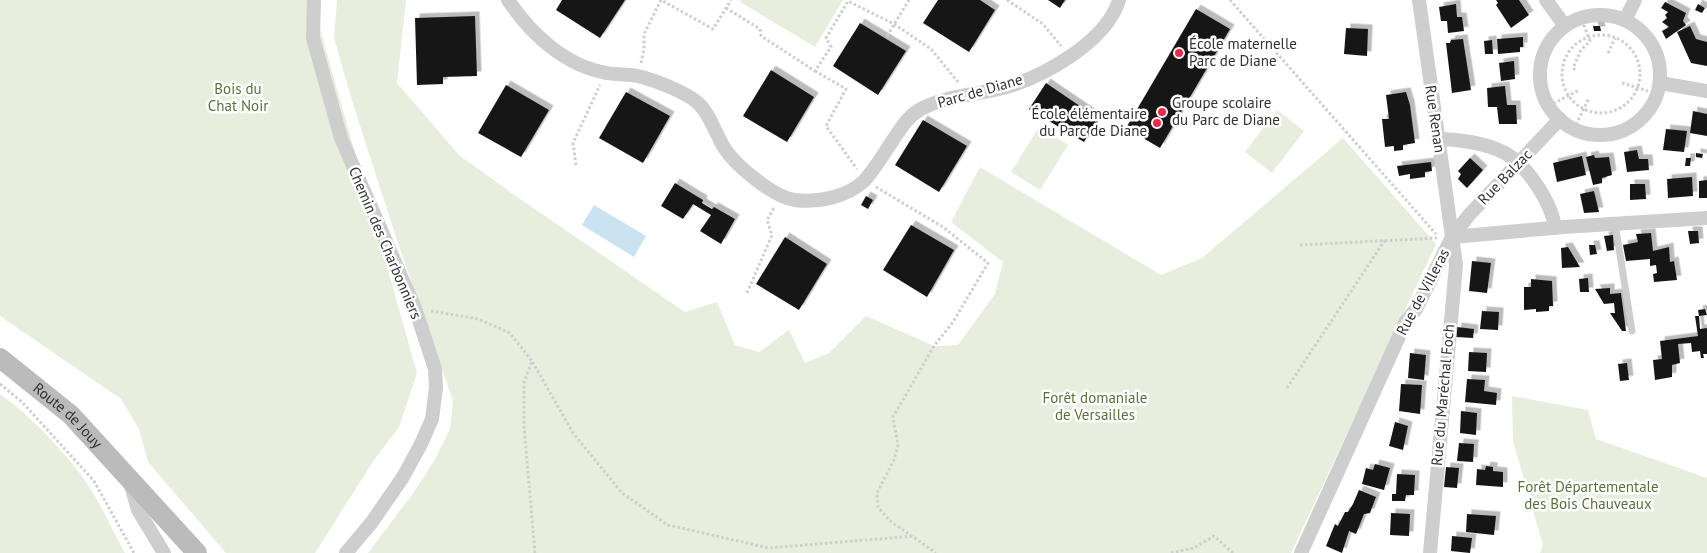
<svg xmlns="http://www.w3.org/2000/svg" width="1707" height="553" font-family="'PT Sans',sans-serif">
<defs>
<filter id="shadow"><feDropShadow dx="4.5" dy="-4.5" stdDeviation="0" flood-color="#0004"/></filter>
</defs>
<rect width="100%" height="100%" fill="#fff"/>
<g fill="#e8eede">
<path d="M0,0H312L417,373L399,427L374,460L315,553H226L148,462L139,429L121,399L0,316Z"/>
<path d="M337,0H406L397,83L459,155L513,194L685,312L717,302L735,345L759,352L789,330L805,363L829,353L866,316L934,346L958,345L995,294L1003,262L951,222L980,167L1161,275L1202,258L1343,138L1436,244L1291,553H368L414,492L434,461L450,429L453,401L397,240L353,104L334,38Z"/>
<path d="M741,0H843L815,47L740,2Z"/>
<path d="M1277,110L1304,131L1272,173L1245,152Z"/>
<path d="M1039,127L1068,145L1040,190L1011,172Z"/>
<path d="M0,394C27,412 73,460 90,488C103,508 113,532 125,553H0Z"/>
<path d="M1512,396L1588,410L1596,439L1707,478V553H1540L1543,545L1513,441Z"/>
</g>
<path fill="#c9e4f0" d="M594,205L646,236L634,257L582,225Z"/>
<g fill="#181818" filter="url(#shadow)">
<path d="M562,0H625L600,38L556,10Z"/>
<path d="M938,0H980L995,10L969,52L923,23Z"/>
<path d="M1048,0H1065L1060,8Z"/>
<path d="M1496,0H1519L1529,15L1511,28L1496,5L1498,3Z"/>
<path d="M1665,2L1686,13L1683,21L1686,25L1666,39L1662,31L1669,27L1662,22L1667,18L1665,15L1668,12L1661,8Z"/>
<path d="M1456,4L1457,17H1462L1464,31L1448,33L1447,21H1441L1439,7Z"/>
<path d="M1698,4L1705,8L1702,13L1695,10Z"/>
<path d="M1196,9L1230,29L1160,148L1126,128Z"/>
<path d="M475,16L477,76L443,77V84L417,85L415,18Z"/>
<path d="M860,23L906,51L878,95L833,66Z"/>
<path d="M1593,26H1600L1601,31H1594Z"/>
<path d="M1690,26L1696,39L1707,42V66L1691,63L1677,32Z"/>
<path d="M1346,28L1368,29L1367,56L1344,54Z"/>
<path d="M1523,37V47H1520V52L1498,54L1497,39Z"/>
<path d="M1463,39L1471,90L1452,93L1446,43H1450L1451,40Z"/>
<path d="M1492,40L1493,54H1485L1484,41Z"/>
<path d="M1514,61L1515,79L1501,81L1499,63Z"/>
<path d="M771,70L814,97L787,142L743,116Z"/>
<path d="M1046,83L1099,119L1084,142L1029,109Z"/>
<path d="M506,85L549,110L521,157L478,133Z"/>
<path d="M1505,86L1507,105H1516L1517,124H1499L1497,107H1488L1487,88Z"/>
<path d="M626,92L670,116L643,163L599,138Z"/>
<path d="M1406,92L1410,105L1415,143L1403,145V150L1394,151V146L1385,147L1382,119H1389L1386,95Z"/>
<path d="M1693,111L1707,114V136L1690,133Z"/>
<path d="M923,120L967,146L939,192L895,165Z"/>
<path d="M1666,129L1687,131L1684,152L1663,150Z"/>
<path d="M1637,150L1639,159H1648L1649,170L1627,172L1624,152Z"/>
<path d="M1696,153L1703,154L1702,158L1696,157Z"/>
<path d="M1594,155L1595,158L1609,157L1612,175L1602,178V183L1593,185L1586,157Z"/>
<path d="M1582,156L1586,175L1557,182L1553,163Z"/>
<path d="M1470,158L1483,170L1467,188L1458,179L1461,174L1458,171Z"/>
<path d="M1686,158H1691L1690,166H1685Z"/>
<path d="M1431,162L1432,171L1425,172V177L1410,179V174L1399,176L1397,166Z"/>
<path d="M1692,177L1693,196L1668,198L1667,179Z"/>
<path d="M1707,180V198H1699V181Z"/>
<path d="M675,183L703,200L702,203L712,209L714,207L735,219L721,244L700,231L711,215L693,204L683,219L661,206Z"/>
<path d="M1630,184H1645L1646,199L1630,200Z"/>
<path d="M1594,191L1599,212L1584,213L1580,194Z"/>
<path d="M866,196L873,200L868,209L861,205Z"/>
<path d="M911,225L954,250L927,297L883,270Z"/>
<path d="M1688,231H1698L1699,243L1690,244Z"/>
<path d="M1651,233L1653,251L1669,247L1670,262L1674,261L1677,280L1654,282L1653,274L1657,273L1656,265L1650,266V259L1626,261L1623,245L1638,242L1636,234Z"/>
<path d="M1613,235L1614,250L1607,251L1604,236Z"/>
<path d="M785,237L827,264L799,310L756,284Z"/>
<path d="M1589,245H1595L1597,254L1590,255Z"/>
<path d="M1568,247L1580,267L1562,268L1561,248Z"/>
<path d="M1472,261L1491,263L1487,293L1469,291Z"/>
<path d="M1588,278L1589,292H1580L1579,279Z"/>
<path d="M1531,279L1552,281L1553,306H1549V311L1536,312V309L1524,310V287H1531Z"/>
<path d="M1610,288V294L1621,293L1626,331H1622L1610,313H1615L1614,303L1604,304L1595,289Z"/>
<path d="M1705,309L1707,315L1699,316L1700,329L1707,328V354H1703L1704,358H1701L1700,351L1692,352L1691,343L1678,344L1680,363L1672,365V377L1655,380L1653,360L1662,359L1660,341L1698,336L1695,316H1699L1698,310Z"/>
<path d="M1482,311L1499,312L1498,330L1480,329Z"/>
<path d="M1457,327L1474,329L1473,338L1456,337Z"/>
<path d="M1469,352L1487,353L1486,372L1468,371Z"/>
<path d="M1410,353L1426,355L1424,380L1408,378Z"/>
<path d="M1627,363L1629,380L1620,381L1618,364Z"/>
<path d="M1467,379L1485,380L1484,391L1497,393L1496,405L1465,402Z"/>
<path d="M1401,384L1422,385L1420,414L1399,411Z"/>
<path d="M1461,411L1477,413L1476,435L1460,433Z"/>
<path d="M1395,422L1408,426L1403,450L1389,446Z"/>
<path d="M1459,443L1474,444L1473,462L1457,461Z"/>
<path d="M1375,464L1390,468L1384,490L1362,484L1366,468L1373,470Z"/>
<path d="M1486,466L1493,467V471L1503,472V487L1476,485L1477,469L1485,470Z"/>
<path d="M1446,467L1459,468L1457,488L1444,487Z"/>
<path d="M1397,474L1415,475L1414,495H1406L1405,501H1392V494H1396Z"/>
<path d="M1359,490L1376,497L1370,513L1364,514L1356,534L1349,531L1342,553L1326,546L1335,524L1338,526L1345,512H1348L1353,504Z"/>
<path d="M1391,513L1410,514L1409,536L1390,535Z"/>
<path d="M1467,514L1496,516L1494,535L1466,532Z"/>
<path d="M1452,536L1472,538L1470,553L1451,551Z"/>
</g>
<g fill="none" stroke-linecap="round" stroke-linejoin="round">
<g stroke="#cecece" stroke-width="3" stroke-dasharray="2.5 2.5" stroke-linecap="butt">
<path d="M1007,0L1043,24L1061,46"/>
<path d="M1230,0L1436,234"/>
<path d="M726,8L760,29L761,36L815,71L831,47L826,38L848,1L894,24L931,49L958,82"/>
<circle cx="1601" cy="74" r="39"/>
<path d="M887,36L909,0"/>
<path d="M1608,53L1615,38"/>
<path d="M641,63L644,49V34L661,0L713,29L731,0"/>
<path d="M1575,70L1573,68L1581,50L1590,41L1581,18"/>
<path d="M815,71L846,89L826,126L857,169"/>
<path d="M1622,83L1648,91"/>
<path d="M1549,106L1579,90"/>
<path d="M1574,129L1589,98"/>
<path d="M576,165L573,143L600,85"/>
<path d="M876,187L943,227L988,263L953,322L934,346L893,417L898,445L894,460L877,493L878,507L889,520L936,553"/>
<path d="M1300,245L1437,238"/>
<path d="M747,293L772,235L767,220L775,206"/>
<path d="M431,311L478,319L510,333L532,361"/>
<path d="M0,384L22,402L94,481L134,553"/>
<path d="M1287,388L1385,240"/>
<path d="M535,553L524,426V382L532,361L573,433L622,493L668,525L769,548L915,536"/>
<path d="M1171,553L1194,548L1214,536L1233,553"/>
</g>
<path stroke="#cecece" stroke-width="7" d="M1615,223L1632,331"/>
<g stroke="#cecece" stroke-width="14">
<path d="M314,0L313,38L341,138L415,308L435,369L436,387L432,419L421,444L403,477L372,522L346,553"/>
<path d="M508,0C531,34 565,66 607,73C617,75 628,74 638,76C654,80 686,92 698,103C710,114 716,135 725,149C736,166 775,198 795,200C818,203 847,197 864,181C875,169 884,153 893,140C901,128 908,116 921,109C945,96 973,95 999,89C1040,79 1106,43 1119,0"/>
<path d="M1419,0L1456,265L1430,553"/>
<path d="M1546,0L1565,26"/>
<circle cx="1600" cy="75" r="60"/>
<path d="M1625,20L1635,0"/>
<path d="M1660,83L1707,91"/>
<path d="M1437,139C1458,139 1486,143 1505,153C1527,165 1552,203 1555,228"/>
<path d="M1452,237L1564,227L1707,218"/>
<path d="M130,482L138,510L164,553"/>
<path d="M1301,553L1406,321L1416,309L1452,237L1469,215L1560,119"/>
</g>
<path stroke="#bbb" stroke-width="20" id="s1" d="M0,358L71,415L197,553"/>
</g>
<g fill="#f42646" stroke="#fff" stroke-width="2">
<circle cx="1179" cy="53" r="5"/>
<circle cx="1162" cy="112" r="5"/>
<circle cx="1157" cy="123" r="5"/>
</g>
<g text-anchor="middle" stroke-width="5" stroke-linejoin="round" paint-order="stroke">
<g font-size="15" fill="#313131" stroke="#fff" text-anchor="start">
<text x="1189" y="49">École maternelle<tspan x="1189" dy="17">Parc de Diane</tspan></text>
<text x="1172" y="108">Groupe scolaire<tspan x="1172" dy="17">du Parc de Diane</tspan></text>
<text x="1147" y="119" text-anchor="end">École élémentaire<tspan x="1147" dy="17">du Parc de Diane</tspan></text>
</g>
<g font-size="15" fill="#587139" stroke="#fff">
<text x="238" y="94">Bois du<tspan x="238" dy="17">Chat Noir</tspan></text>
<text x="1095" y="403">Forêt domaniale<tspan x="1095" dy="17">de Versailles</tspan></text>
<text x="1588" y="492">Forêt Départementale<tspan x="1588" dy="17">des Bois Chauveaux</tspan></text>
</g>
<g font-size="15" fill="#313131" stroke="#fff">
<text transform="translate(980 91) rotate(-16)" y="5">Parc de Diane</text>
<text transform="translate(1435 119) rotate(82)" y="5">Rue Renan</text>
<text transform="translate(1505 177) rotate(-46)" y="5">Rue Balzac</text>
<text transform="translate(385 243) rotate(67)" y="5">Chemin des Charbonniers</text>
<text transform="translate(1423 292) rotate(-62)" y="5">Rue de Villeras</text>
<text transform="translate(1443 395) rotate(-85)" y="5">Rue du Maréchal Foch</text>
<text dy="5" stroke="none"><textPath href="#s1" startOffset="89">Route de Jouy</textPath></text>
</g>
</g>
</svg>
